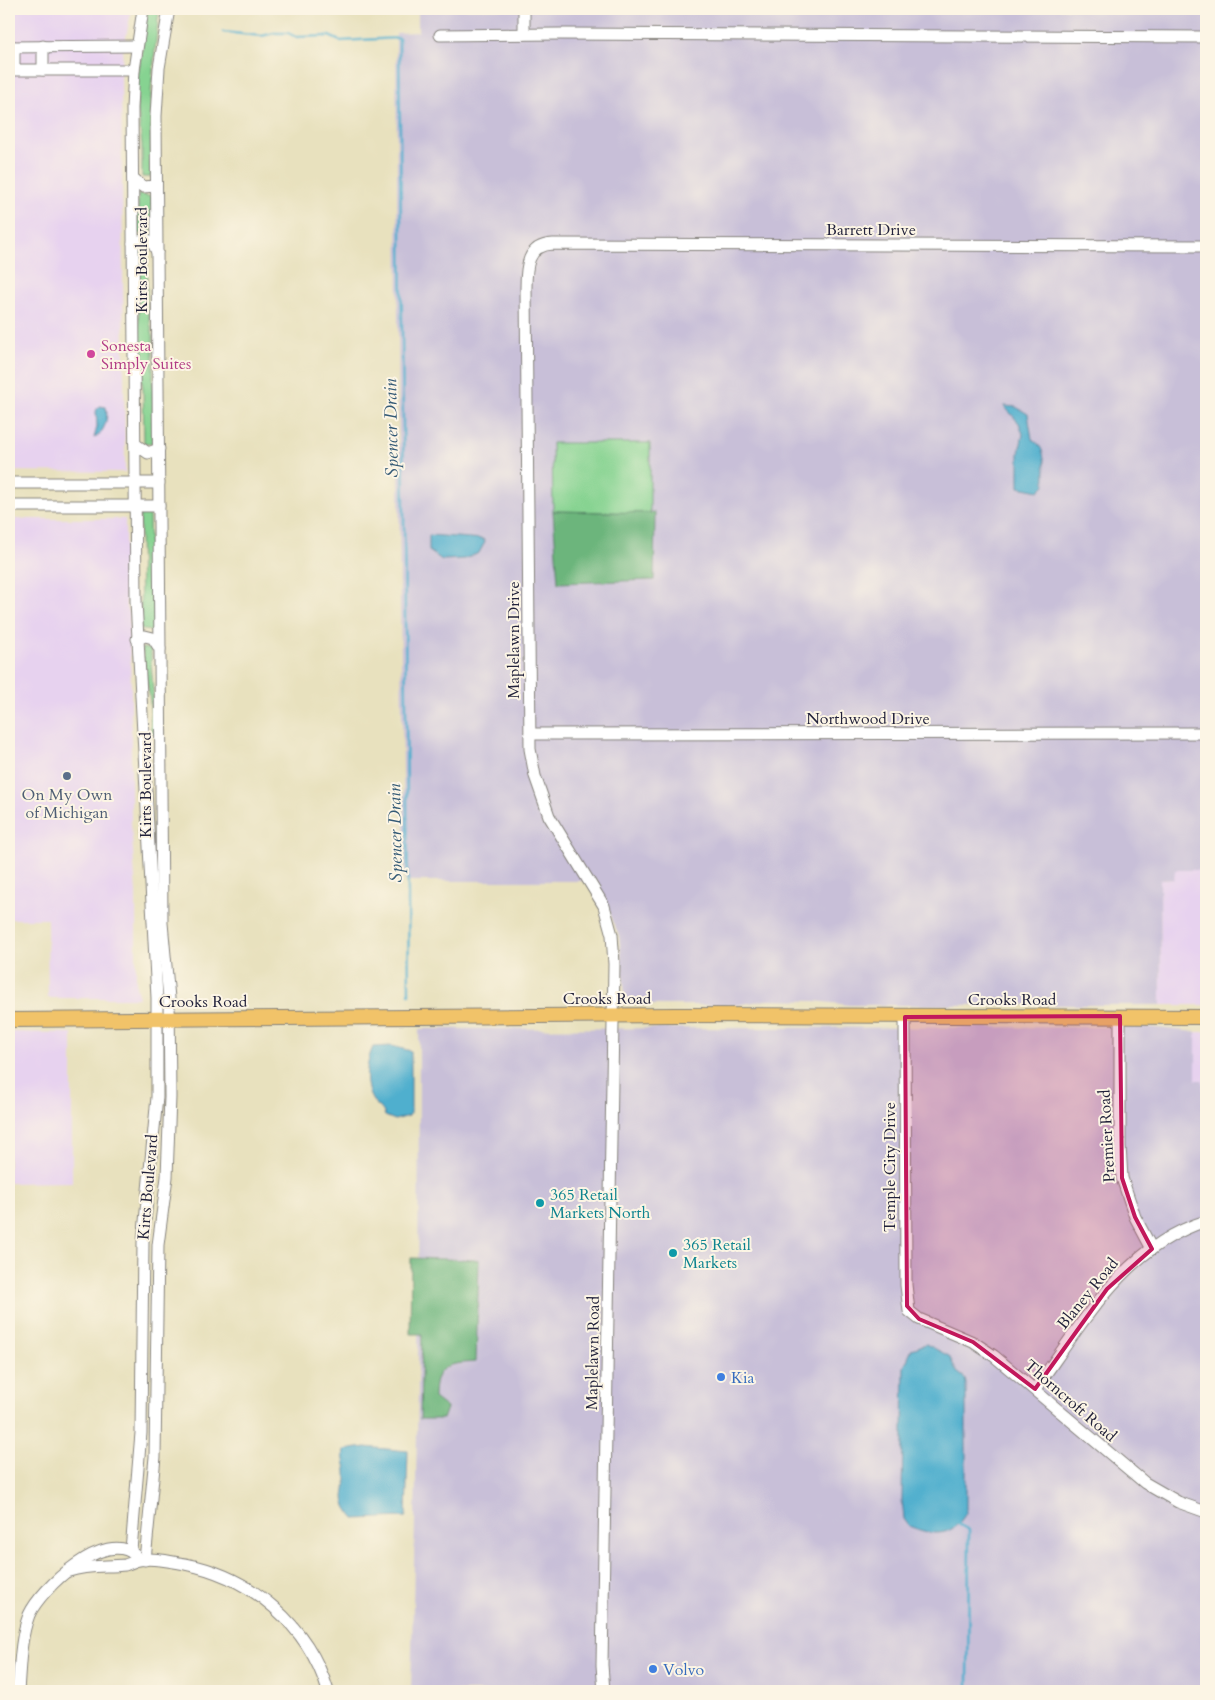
<svg xmlns="http://www.w3.org/2000/svg" width="1215" height="1700" font-family="Cardo,serif">
<rect width="100%" height="100%" fill="#fcf5e5"/>
<filter id="ink" filterUnits="userSpaceOnUse"><feTurbulence type="fractalNoise" baseFrequency=".02" numOctaves="2"/><feDisplacementMap in="SourceGraphic" scale="10" xChannelSelector="R" yChannelSelector="G"/><feConvolveMatrix kernelMatrix="1 2 1 2 8 2 1 2 1" color-interpolation-filters="sRGB"/></filter>
<filter id="wash" filterUnits="userSpaceOnUse"><feTurbulence type="fractalNoise" baseFrequency=".0096" numOctaves="4" result="noise"/><feDisplacementMap in="SourceGraphic" scale="20" xChannelSelector="R" yChannelSelector="G"/><feGaussianBlur stdDeviation="1.12" result="paint"/><feColorMatrix in="noise" values="0 0 0 0 0 0 0 0 0 0 0 0 0 0 0 0 0 1.4 0 .05"/><feComposite in="paint" operator="in"/></filter>
<g filter="url(#wash)">
<rect width="100%" height="100%" fill="#e8e1be"/>
<g fill="#e7d2ef">
<path d="M9,9H132L123,50L121,79L125,472L9,471Z"/>
<path d="M9,519H125L126,607L129,614L131,690V823L136,893V987L139,998H48L47,919H9Z"/>
<path d="M1174,870H1206V1005H1161L1160,880L1174,879Z"/>
<path d="M9,1032L72,1033V1182L9,1183Z"/>
<path d="M1196,1032H1206V1112H1203V1080L1196,1081Z"/>
</g>
<g fill="#c8bfd8">
<path d="M418,9H1206V870H1175L1174,879L1160,880L1161,1005H849L815,1001L767,1000L736,1005H640L633,1004L625,996L619,936L597,881H405L400,602L396,33L418,32Z"/>
<path d="M1146,1027L1196,1032V1080H1203V1111L1206,1112V1691H411L418,1391L419,1029Z"/>
</g>
<g fill="#86d391" stroke="#547a66">
<path d="M148,9H159L151,92V177H142V144L137,105L138,76Z"/>
<path d="M138,194L152,197L151,235L138,233Z"/>
<path d="M138,252H147V307L153,336V443H144L143,388L139,364Z"/>
<path d="M552,443H650V513L553,511Z"/>
<path d="M147,510L149,511L150,575L155,596L154,632L141,629L140,515Z"/>
<path d="M142,648L151,649C151,677 155,705 156,734H151L150,700Z"/>
</g>
<g fill="#6cb57b" stroke="#476c5b">
<path d="M553,511L655,513L654,580L558,583Z"/>
<path d="M411,1258L479,1260L476,1362C448,1364 434,1364 434,1398L447,1408L443,1419H420L422,1334H410Z"/>
</g>
<g fill="#4fafce" stroke="#386884">
<path d="M100,406L106,407C109,418 104,434 94,438L97,427L96,410Z"/>
<path d="M1004,406L1016,407L1028,414L1032,439C1048,448 1044,468 1045,485L1039,491L1019,487V453L1023,434L1019,423Z"/>
<path d="M429,535L483,539L485,542L479,553L464,559L442,560L429,551Z"/>
<path d="M392,1046L411,1051V1112L409,1116L395,1120L385,1116C382,1107 378,1107 373,1101C363,1086 366,1062 373,1047Z"/>
<path d="M926,1344L949,1356L957,1372L965,1378L966,1384V1513C952,1538 933,1536 909,1526L904,1519L902,1500L904,1367L912,1349Z"/>
<path d="M365,1447L408,1451L406,1517L355,1519C337,1498 347,1496 346,1473C346,1464 342,1459 344,1450Z"/>
</g>
<g fill="none" stroke-linecap="round" stroke-linejoin="round">
<g stroke="#4fafce" stroke-width="2.5">
<path d="M223,32L262,36L274,33H288L296,37L329,36L340,41L399,38L409,994"/>
<path d="M958,1524L969,1530L968,1691"/>
</g>
</g>
</g>
<g filter="url(#ink)">
<g fill="none" stroke-linecap="round" stroke-linejoin="round">
<g stroke="#85827c" stroke-width="13">
<g id="minor">
<path d="M524,34V9"/>
<path d="M440,35L560,34L1206,37"/>
<path d="M43,46V70"/>
<path d="M9,47L136,46"/>
<path d="M14,47V70H134"/>
<path d="M133,178L143,187L156,186"/>
<path d="M133,243L146,239L154,245L157,252"/>
<path d="M135,444L148,453L159,449"/>
<path d="M9,483H159"/>
<path d="M9,506H159"/>
<path d="M137,639L145,636L153,638L160,649"/>
<path d="M530,734L1206,733"/>
<path d="M1120,1016V1146L1122,1178L1135,1217L1152,1249"/>
<path d="M905,1017L906,1285L909,1311L919,1319L973,1342L994,1356L1145,1483L1178,1502L1206,1512"/>
<path d="M1035,1389C1082,1324 1125,1246 1206,1221"/>
<path d="M131,1550L141,1433L143,1242L157,1097V998L136,601L132,108L134,70L143,9"/>
<path d="M145,1560L155,1457L158,1245L167,1177L170,1097L169,998L162,923L156,116L159,68L169,9"/>
<path d="M69,1571C88,1565 106,1567 125,1565C130,1564 135,1560 140,1560C153,1557 172,1562 185,1564C252,1577 308,1625 328,1691"/>
<path d="M18,1691C20,1666 20,1639 29,1615C41,1588 106,1528 135,1555"/>
<path d="M604,1691L602,1665L614,964L612,935L604,906L549,816L535,776L530,749L526,288C526,267 527,245 553,244L1206,246"/>
</g>
</g>
<g stroke="#85827c" stroke-width="16">
<path id="major" d="M9,1020L677,1015L1206,1017"/>
</g>
<use href="#minor" stroke="#fff" stroke-width="11"/>
<use href="#major" stroke="#f1c369" stroke-width="14"/>
</g>
</g>
<path fill="#c2185b" fill-opacity="0.2" stroke="#c2185b" stroke-width="4" stroke-linejoin="round" d="M1120,1016L1122,1178L1135,1217L1152,1249L1107,1289L1035,1389L973,1342L919,1319L907,1306L905,1017Z"/>
<circle fill="#d1479c" stroke="#fcf5e5" stroke-width="2" cx="91" cy="354" r="5"/>
<circle fill="#5c6f8a" stroke="#fcf5e5" stroke-width="2" cx="67" cy="776" r="5"/>
<g fill="#0f9aa8" stroke="#fcf5e5" stroke-width="2">
<circle cx="540" cy="1203" r="5"/>
<circle cx="673" cy="1253" r="5"/>
</g>
<g fill="#3f7fe0" stroke="#fcf5e5" stroke-width="2">
<circle cx="721" cy="1377" r="5"/>
<circle cx="653" cy="1669" r="5"/>
</g>
<g text-anchor="middle" stroke-width="4" stroke-linejoin="round" paint-order="stroke">
<g font-size="16" fill="#22223b" stroke="#fcf5e5">
<text x="871" y="235">Barrett Drive</text>
<text transform="translate(141 260) rotate(-90)" y="6">Kirts Boulevard</text>
<text transform="translate(513 640) rotate(-90)" y="6">Maplelawn Drive</text>
<text x="868" y="724">Northwood Drive</text>
<text transform="translate(145 785) rotate(-90)" y="6">Kirts Boulevard</text>
<text x="607" y="1004">Crooks Road</text>
<text x="1012" y="1005">Crooks Road</text>
<text x="203" y="1007">Crooks Road</text>
<text transform="translate(1106 1136) rotate(-93)" y="6">Premier Road</text>
<text transform="translate(889 1167) rotate(-90)" y="6">Temple City Drive</text>
<text transform="translate(147 1187) rotate(-85)" y="6">Kirts Boulevard</text>
<text transform="translate(1087 1293) rotate(-51)" y="6">Blaney Road</text>
<text transform="translate(592 1353) rotate(-89)" y="6">Maplelawn Road</text>
<text transform="translate(1071 1400) rotate(41)" y="6">Thorncroft Road</text>
</g>
<g font-size="16" fill="#b23c85" stroke="#fcf5e5" text-anchor="start">
<text x="101" y="351">Sonesta<tspan x="101" dy="18">Simply Suites</tspan></text>
</g>
<g font-size="16" fill="#4e5e75" stroke="#fcf5e5">
<text x="67" y="800">On My Own<tspan x="67" dy="18">of Michigan</tspan></text>
</g>
<g font-size="16" fill="#0d838f" stroke="#fcf5e5" text-anchor="start">
<text x="550" y="1200">365 Retail<tspan x="550" dy="18">Markets North</tspan></text>
<text x="683" y="1250">365 Retail<tspan x="683" dy="18">Markets</tspan></text>
</g>
<g font-size="16" fill="#366cbe" stroke="#fcf5e5" text-anchor="start">
<text x="731" y="1383">Kia</text>
<text x="663" y="1675">Volvo</text>
</g>
<g font-size="18" font-style="italic" fill="#345a76" stroke="#fcf5e5">
<text transform="translate(391 428) rotate(-91)" y="6">Spencer Drain</text>
<text transform="translate(395 833) rotate(-91)" y="6">Spencer Drain</text>
</g>
</g>
<rect width="1215" height="1700" fill="none" stroke="#fcf5e5" stroke-width="30"/>
</svg>
